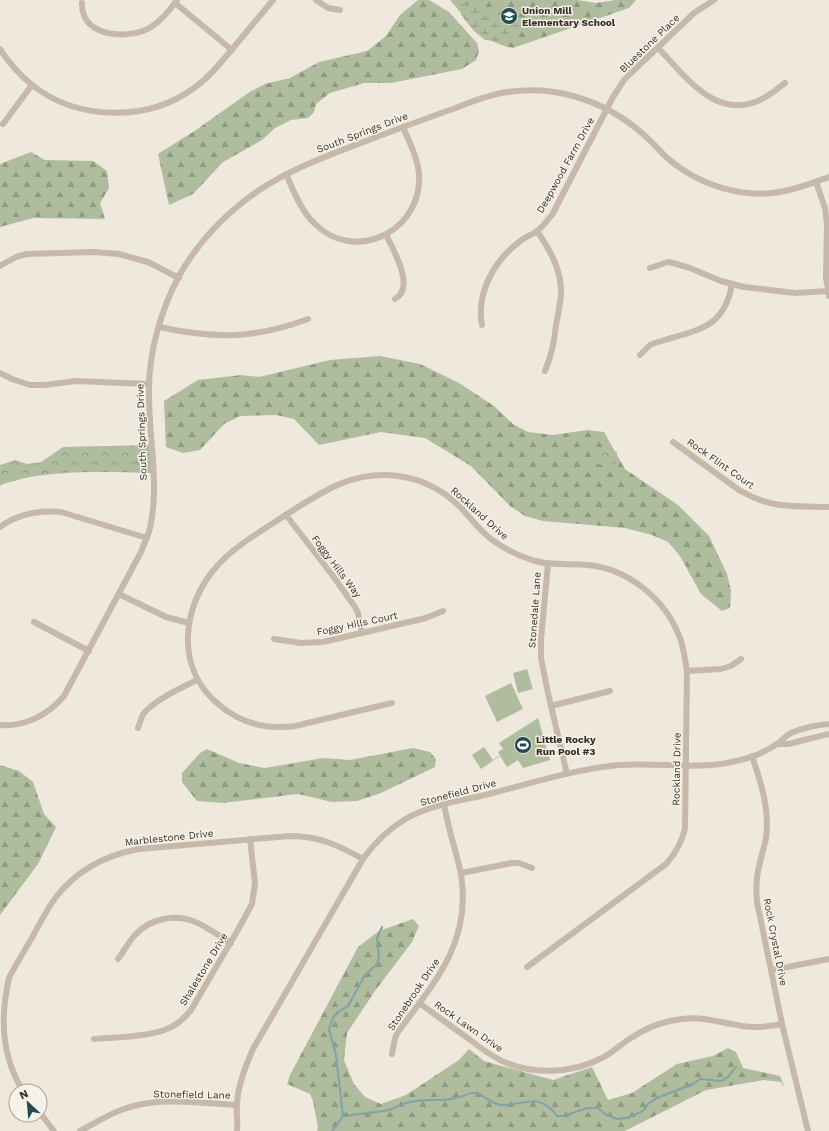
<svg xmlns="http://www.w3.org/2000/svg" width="829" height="1131" font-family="'Work Sans',sans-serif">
<defs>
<pattern id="forest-firs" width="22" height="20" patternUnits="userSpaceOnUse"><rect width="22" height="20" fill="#afbc9e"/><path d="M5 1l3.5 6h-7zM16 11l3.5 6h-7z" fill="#8f9981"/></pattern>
<pattern id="wetland-marsh" width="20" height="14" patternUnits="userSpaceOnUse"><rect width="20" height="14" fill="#afbc9e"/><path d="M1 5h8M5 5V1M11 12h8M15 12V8" fill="none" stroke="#8f9981"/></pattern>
<pattern id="park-crowns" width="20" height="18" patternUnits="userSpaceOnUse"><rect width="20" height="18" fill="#afbc9e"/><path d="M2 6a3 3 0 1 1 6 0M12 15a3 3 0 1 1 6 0" fill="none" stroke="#8f9981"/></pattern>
</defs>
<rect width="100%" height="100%" fill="#efe8dc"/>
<g fill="#afbc9e">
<path d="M527,669L533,689L518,693L513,673Z"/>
<path d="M511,683L523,709L497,722L485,696Z"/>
<path d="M538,718L550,760L523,768L518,760L507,767L500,756L481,769L472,755L484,747L493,760L500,755L498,752L503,749L499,743Z"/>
</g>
<g fill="url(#forest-firs)">
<path d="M418,0H429L449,12L477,43L479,51L476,60L462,69L391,83H364L330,93L316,104L314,112L308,118L291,120L275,128L262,140L223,162L193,194L169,205L158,154L196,130L251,91L265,84L290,78L319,62L367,51L386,36L400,15Z"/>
<path d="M450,0H578L596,3L616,0H636L629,8L513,48C481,42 470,23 450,0Z"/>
<path d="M31,152L45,160L93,161L107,171L109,188L100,203L105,219L33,218L0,227V164Z"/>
<path d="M380,356L420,364L459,383L494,406L513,424L528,432L553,435L587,430L604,432L625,469L678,505L709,536L727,574L731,591L730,608L722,611L701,594L680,556L668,542L652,535L625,528L543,521L525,516L510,506L471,466L425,438L381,432L319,445L294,419L276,415L240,416L224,424L200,450L183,453L166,447L164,401L198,380L241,375L259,377L330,360Z"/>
<path d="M413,748L430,752L436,759L435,767L381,793L357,801L332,802L298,794L223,803L197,801L182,782V773L200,753L207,749L239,763L265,768L323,758L350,760Z"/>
<path d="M0,765L19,771L33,782L44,814L56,827L38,864L0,915Z"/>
<path d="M413,919L419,926L412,942L375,991L347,1033L344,1060L354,1084L365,1097L381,1104L406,1095L459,1060L469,1049L484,1061L553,1080L592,1067L608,1100L632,1093L677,1064L713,1056L728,1048L736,1052L743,1068L780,1076L785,1088L781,1082L764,1080L706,1090L625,1131H317L318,1127L313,1101L310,1094L287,1084L290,1075L358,947L379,931Z"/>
</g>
<path fill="url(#wetland-marsh)" d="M461,1L487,13L535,22V25L516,29L509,34L512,43L485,40L474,31L461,15Z"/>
<g fill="url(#park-crowns)">
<path d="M151,445L152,473C112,472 70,470 30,477C21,479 12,481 3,484L0,486V465L15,460L27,464L41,462L63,447Z"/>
<path d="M600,450L617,452L615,466L598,464Z"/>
</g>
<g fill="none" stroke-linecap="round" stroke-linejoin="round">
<g stroke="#7ea3a9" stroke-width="2">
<path d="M343,1116C358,1114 374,1113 388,1110C396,1108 403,1103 411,1102C424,1099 438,1101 451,1099C455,1098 459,1097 463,1096C466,1095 469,1093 471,1093C482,1091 490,1105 502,1105C526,1105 539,1092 557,1116H564L587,1108H598L605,1114L617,1119L627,1118L643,1111L648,1104L657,1098L693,1084L700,1079L721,1081L728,1077L736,1067"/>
<path d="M332,1131L343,1116L336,1055L329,1029L333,1018L338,1012L348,1006L365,975L377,964L379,957L377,938L382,927"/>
</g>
<g stroke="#c6b9a9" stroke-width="6">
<path d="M316,0L328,8L340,10"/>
<path d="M82,3C82,6 82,9 83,12C89,38 132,39 151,27C162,20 170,10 177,0"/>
<path d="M175,3L232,50"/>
<path d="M658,48C685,75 715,121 760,100C769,96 777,89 785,83"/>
<path d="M0,49C9,63 20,75 32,85C78,121 148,122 194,88C210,77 222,61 234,47C247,31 260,16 273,0"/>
<path d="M3,124L32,85"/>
<path d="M286,174C294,192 301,211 315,224C353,262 416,234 419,183C421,164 410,144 403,127"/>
<path d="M816,182L825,208L827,224L826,277L829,296"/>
<path d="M537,231C550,250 562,271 561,294C560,305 558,315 556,325C554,342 552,354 545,371"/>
<path d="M386,235C393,249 416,288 395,299"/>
<path d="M0,266L16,257L27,254L94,252L119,254L148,262L179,278"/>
<path d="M650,268L668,262L673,263L690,268L721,281L744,287L795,293L828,291"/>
<path d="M482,325C476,293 494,261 519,242C524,237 532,235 537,231C543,227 547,220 552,215L613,97L624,80L631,73L694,13L714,0"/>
<path d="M159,327C215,339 254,339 308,319"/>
<path d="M640,355L650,345L655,343C694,330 724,331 732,284"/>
<path d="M0,373L12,379L30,385H45L76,381L149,384"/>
<path d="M673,442L739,490C771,509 793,506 829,507"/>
<path d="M286,515L333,576L355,607L358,613L362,633"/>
<path d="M0,527C18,514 39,510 61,512L147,538"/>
<path d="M548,564L541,639V658L548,693L567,774"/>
<path d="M119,594L166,617L189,623"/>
<path d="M34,622L89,651"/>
<path d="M274,639L301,643L323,642L426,618L443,611"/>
<path d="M687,671L721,669L731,666L741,659"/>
<path d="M392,703L295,726C266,730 240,723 218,704C174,667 182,604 218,565C235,546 260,532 281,518C319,494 350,470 398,476C421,479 443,490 460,507C470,517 479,530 491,539C504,549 519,556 535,561C553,566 570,563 588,565C629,569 666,600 680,638C684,649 685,660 687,671L685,828C682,843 676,853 666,864L527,967"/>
<path d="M551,706L610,691"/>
<path d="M0,725C25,727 48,715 64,696L141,552C144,544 148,536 150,528C160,484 148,434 149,389C149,351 161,310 179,276C197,244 224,215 255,193C295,165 349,148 395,130C414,123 433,116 453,109C470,102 488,95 507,92C528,89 552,90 573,96C599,103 624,117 644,135C652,142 659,150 666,157C698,185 743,200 785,191C800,188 815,182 829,177"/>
<path d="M138,728C140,723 141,717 144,713C154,701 182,687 197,680"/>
<path d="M777,744H788L829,734"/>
<path d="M752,756C761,783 770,809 766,838C764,849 760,860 758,871C756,881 756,891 757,902L782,1024L808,1131"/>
<path d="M461,873L512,863H519L532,868"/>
<path d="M118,959C124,951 129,941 136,934C150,919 174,914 193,921C206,926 219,936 231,943"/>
<path d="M772,970L829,959"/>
<path d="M419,1003C436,1015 452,1027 469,1039C479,1047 490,1055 502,1061C533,1075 571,1074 602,1058C612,1053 621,1044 631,1038C643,1030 656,1024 670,1021C698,1014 716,1022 742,1026C756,1028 768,1027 782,1024"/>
<path d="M94,1039C115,1037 156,1037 173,1026C181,1022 186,1016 191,1010L239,928L252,904L255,883L250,839"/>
<path d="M392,1054L395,1038L398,1032C433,984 469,946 462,882C461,870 457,858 454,846C450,833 447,819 444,805"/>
<path d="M23,1091C1,1056 0,1018 9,978C16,964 25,950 33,936C40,923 47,909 56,897C77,870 106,855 139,849L290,836C319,836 338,845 363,859"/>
<path d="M40,1113L54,1131"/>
<path d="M80,1131C94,1124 107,1115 121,1110C158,1096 199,1103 237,1105"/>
<path d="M237,1131C238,1123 236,1114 237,1106C237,1087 245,1067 253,1049L363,859C375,842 391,827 409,817C432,805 459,801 485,795C529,784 574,769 620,765C656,762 697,770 732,762C747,759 764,753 777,744C782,741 785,736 791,733C803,728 816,725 829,724"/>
</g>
</g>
<defs>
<g id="school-disc" transform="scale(0.9)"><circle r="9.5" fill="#224a51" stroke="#f7f2e8"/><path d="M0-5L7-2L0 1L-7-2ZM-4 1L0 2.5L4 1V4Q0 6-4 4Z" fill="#fff"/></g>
<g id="stadium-disc" transform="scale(0.9)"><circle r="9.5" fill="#224a51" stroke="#f7f2e8"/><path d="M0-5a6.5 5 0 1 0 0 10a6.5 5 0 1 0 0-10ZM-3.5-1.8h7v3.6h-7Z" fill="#fff"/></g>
</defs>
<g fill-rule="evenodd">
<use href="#school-disc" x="509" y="16"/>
<use href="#stadium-disc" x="523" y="745"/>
</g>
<g text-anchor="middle" stroke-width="3" stroke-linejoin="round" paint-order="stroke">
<g font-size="10" font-weight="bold" fill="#342d28" stroke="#f7f2e8" text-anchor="start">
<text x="522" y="14">Union Mill<tspan x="522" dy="12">Elementary School</tspan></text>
<text x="536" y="743">Little Rocky<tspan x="536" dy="12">Run Pool #3</tspan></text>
</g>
<g font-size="10" fill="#342d28" stroke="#f7f2e8">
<text transform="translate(649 43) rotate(-44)" y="4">Bluestone Place</text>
<text transform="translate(362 132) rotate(-21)" y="4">South Springs Drive</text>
<text transform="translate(565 165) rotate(-61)" y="4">Deepwood Farm Drive</text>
<text transform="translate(141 432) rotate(-92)" y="4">South Springs Drive</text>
<text transform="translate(721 463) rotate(35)" y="4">Rock Flint Court</text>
<text transform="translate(480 513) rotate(42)" y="4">Rockland Drive</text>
<text transform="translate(337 566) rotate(53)" y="4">Foggy Hills Way</text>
<text transform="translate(534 610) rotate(-86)" y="4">Stonedale Lane</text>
<text transform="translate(357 623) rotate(-12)" y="4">Foggy Hills Court</text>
<text transform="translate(676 769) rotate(-89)" y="4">Rockland Drive</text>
<text transform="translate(458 792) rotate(-15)" y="4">Stonefield Drive</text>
<text transform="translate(169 837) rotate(-6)" y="4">Marblestone Drive</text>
<text transform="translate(776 942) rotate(79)" y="4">Rock Crystal Drive</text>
<text transform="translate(203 969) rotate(-59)" y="4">Shalestone Drive</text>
<text transform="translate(413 994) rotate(-56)" y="4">Stonebrook Drive</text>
<text transform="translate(469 1026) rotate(35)" y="4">Rock Lawn Drive</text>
<text transform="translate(192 1094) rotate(1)" y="4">Stonefield Lane</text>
</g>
</g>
<g transform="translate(28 1103) rotate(334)"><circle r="19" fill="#f7f2e8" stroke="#a9a39b"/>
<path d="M0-3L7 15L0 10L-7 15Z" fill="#224a51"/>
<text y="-6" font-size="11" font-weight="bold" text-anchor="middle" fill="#342d28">N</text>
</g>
</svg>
